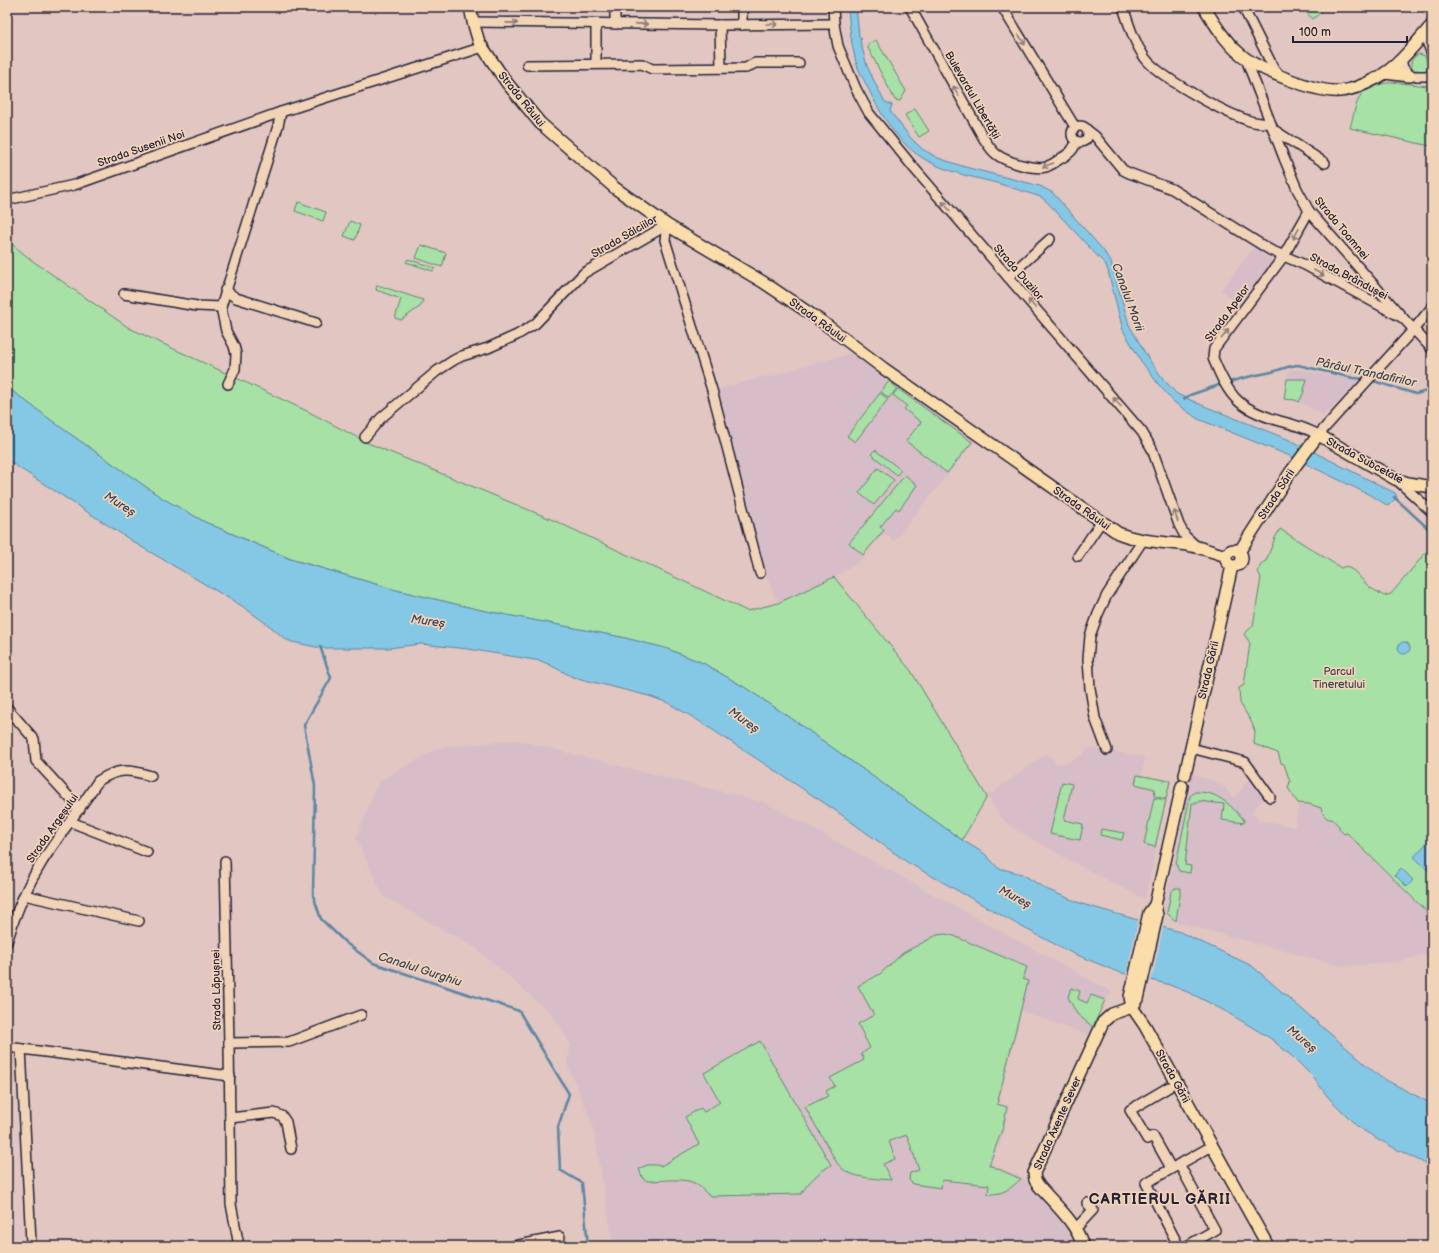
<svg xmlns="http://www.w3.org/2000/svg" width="1439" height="1253" font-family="'Balsamiq Sans',sans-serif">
<rect width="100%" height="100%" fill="#e1c6c1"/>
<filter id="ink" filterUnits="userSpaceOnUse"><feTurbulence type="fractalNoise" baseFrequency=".025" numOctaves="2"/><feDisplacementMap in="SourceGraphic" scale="8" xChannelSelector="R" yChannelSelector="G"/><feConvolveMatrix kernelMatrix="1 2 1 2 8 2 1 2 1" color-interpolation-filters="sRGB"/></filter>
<g filter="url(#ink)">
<g fill="#d6bdc8">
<path d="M1255,247L1274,262L1241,306L1221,290Z"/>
<path d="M853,353L975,441L894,541L884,533L860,561L834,577L778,603L764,571L716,390Z"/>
<path d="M1288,370H1302L1349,379H1361L1324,415L1295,400L1284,399Z"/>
<path d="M517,740L766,803L1112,992L1103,1004L1089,1035L1022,1011L998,1103L1009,1107L1005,1128L991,1164L1023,1178L1067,1227L1075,1241V1246H1009L952,1242H880L853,1246H614L593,1126L567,1063L571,1045L554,1016L476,948L384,897L356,839L378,782L438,748Z"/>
<path d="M1089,748L1145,757L1141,775L1171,781L1145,899L1082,867L1018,831L1002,819L988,796L1047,753L1055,763H1067L1081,755Z"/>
<path d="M1193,773L1200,777L1212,780L1223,786L1234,798L1250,779L1264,798L1251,812L1258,820L1295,827L1298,803L1313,804L1323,810L1432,917V952L1397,962L1342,966L1176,922L1170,918L1164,909L1188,795V785Z"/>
</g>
<g fill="#a7e1a6" stroke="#648270">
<path d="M1300,7H1327L1313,19Z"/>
<path d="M876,40L906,91L900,101L895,100L868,48V44Z"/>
<path d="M1419,54L1425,56L1428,65L1425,71L1415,70L1411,68C1410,61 1413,57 1419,54Z"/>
<path d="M1392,82L1428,86L1430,146L1350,128C1353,118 1356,97 1365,90C1373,85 1384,84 1392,82Z"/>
<path d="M915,109L929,131L919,137L905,115Z"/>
<path d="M298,202L326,212L323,221L295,211Z"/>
<path d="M350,221L360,225L355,240L344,236Z"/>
<path d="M7,240L30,259L129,328L309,412L368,443L553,520L747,611L778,603L834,577L911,671L987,797L962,840L788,716L744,687L703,663L665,648L621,637L481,610L396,590L291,559L205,522L162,498L63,429L7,387Z"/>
<path d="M421,245L446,253L442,267L416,258Z"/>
<path d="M408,259L435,268L433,271L406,262Z"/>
<path d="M377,285L423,300L421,306L401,320L395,318L401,299L376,290Z"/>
<path d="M1287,379H1307L1303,394L1299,402L1295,400L1284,399Z"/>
<path d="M889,381L897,388L889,398L881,392Z"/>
<path d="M898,389L972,442L947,473L906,441L921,422L904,409L907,406L893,395Z"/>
<path d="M880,393L888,399L855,442L847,436Z"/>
<path d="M875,450L901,470L897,475L871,454Z"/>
<path d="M878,468L894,480L874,505L859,493Z"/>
<path d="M905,475L917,485L899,510L896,508L880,527L884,530L863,555L849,543Z"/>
<path d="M1280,529L1341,568L1346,566L1354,571L1369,587L1384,596L1391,594L1432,545V917L1347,833L1344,834L1339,829V826L1332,819H1328L1323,814L1321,808L1309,804L1298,803L1288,788L1290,782L1284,764L1281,763L1278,753L1254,744L1255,732L1252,723L1240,703L1239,688L1244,685L1250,643L1244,634L1253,626L1261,578L1258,571L1262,563L1266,561L1275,538Z"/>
<path d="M1137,775L1170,781L1166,799L1154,796L1155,789L1135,784Z"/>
<path d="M1062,782L1072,784L1064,820L1083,824L1080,840L1050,834Z"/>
<path d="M1195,792C1218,791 1230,805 1244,820V823L1222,820L1224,804L1199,801L1198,803H1192L1185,865L1191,866L1190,873L1179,871L1176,864L1190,796Z"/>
<path d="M1154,798L1166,800L1155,847L1144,844Z"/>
<path d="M1101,829L1124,833L1122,840L1100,835Z"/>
<path d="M1175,888H1181L1176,921L1167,913L1171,893Z"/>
<path d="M945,934L954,936L1027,967L1023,979L1028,981L997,1104L1007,1107L1003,1127L989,1165L1021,1179C1011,1188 1003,1195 988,1194L989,1185L942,1180L941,1188L913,1184L909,1180L910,1173L919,1170L907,1135L889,1141L895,1159L883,1164L891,1180C873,1178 848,1179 837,1163L805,1107L828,1096L826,1091L835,1086L830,1078L864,1060L861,1054L870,1048L858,1024L874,1015L858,986L880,974L903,953L937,935Z"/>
<path d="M1071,988L1080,991L1078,999L1087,1003L1091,995L1105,1000L1093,1027L1077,1014L1068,997Z"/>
<path d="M760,1041L831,1165C818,1173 809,1181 801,1194L711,1196C705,1194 702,1187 696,1184C686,1177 661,1181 648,1181L643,1179L639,1169C647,1164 651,1164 661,1166L699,1144L685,1117L701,1108L704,1112L720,1102L704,1073Z"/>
</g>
<g fill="#85c8e6" stroke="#5d86a2">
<path d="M848,7H856L859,36L862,39L860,40L867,66L877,87L885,102L892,105L890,111L910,137L922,149L938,158L965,167L1040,186L1053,193L1103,250L1111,262L1129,325L1148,358L1164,380L1177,394L1204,406L1292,441L1395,493L1397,497L1388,506L1374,497L1290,456L1198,419L1174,402L1159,385L1141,361L1123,330L1108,271L1106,265L1046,201L1041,197C1027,193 1014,188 1000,184C975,177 951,174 928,161C899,146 881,115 867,86C863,78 857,68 855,58C851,42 849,24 848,7Z"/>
<path d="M7,387L63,429L162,498L205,522L290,559L396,590L481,610L621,637L665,648L703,663L744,687L788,716L962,840L985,854L998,868L1022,874L1046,889L1082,904L1180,932L1252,966L1380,1077L1432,1104V1167L1396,1149L1359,1128L1328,1097L1313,1077L1293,1057L1270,1038L1225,1011L1190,993L1167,984L1118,972L1070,952L1022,927L907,862L832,808L696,719L668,703L649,696L573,677L548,664L541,661L468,649L421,644L388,648H321L292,642L285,639L271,627L242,606L140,546L7,460Z"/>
<circle cx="1404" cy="648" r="6"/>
<path d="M1432,837V874L1414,857Z"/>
<path d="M1401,868L1413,880L1407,887L1395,875Z"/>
</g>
<path fill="#e1c6c1" d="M1139,917L1164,924L1151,982L1126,976Z"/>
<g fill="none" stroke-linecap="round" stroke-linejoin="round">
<g stroke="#5d86a2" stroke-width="2.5">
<path d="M1370,380L1416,394L1427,391L1432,387"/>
<path d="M1227,383C1240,378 1253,376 1267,373C1278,371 1287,366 1298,365L1353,378L1366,379"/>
<path d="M1184,399L1190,395L1222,384"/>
<path d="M1394,497L1432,532"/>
<path d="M320,646L331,678L304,725L315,786L313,895L321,919L346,943L373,963L519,1011L569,1094L558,1127L560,1170L582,1183L588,1246"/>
</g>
<g stroke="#22223b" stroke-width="12">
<g id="minor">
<path d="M742,7V25"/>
<path d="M833,7L834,24L838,46L856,89L869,113L913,167L1142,432L1152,449L1179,525L1185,536L1196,546"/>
<path d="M910,7L984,139C988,145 991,150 996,154C1006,162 1034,170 1046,167C1051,165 1056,162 1060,159C1068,154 1074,151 1076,141"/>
<path d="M1002,7L1075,127"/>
<path d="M1123,7C1129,25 1134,42 1145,58C1159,77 1223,112 1247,120C1254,123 1263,123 1271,124"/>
<path d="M1243,7L1273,67L1279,75"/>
<path d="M473,22L720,25L834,24"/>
<path d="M596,24V64"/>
<path d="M615,24V7"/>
<path d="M720,25L721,68"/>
<path d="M1424,34L1432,54"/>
<path d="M1246,59L1284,158L1297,189L1309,211L1403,318L1432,349"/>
<path d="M1401,59L1403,68L1410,76H1432"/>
<path d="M527,65L642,64L652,69L746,68L755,63H799"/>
<circle cx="1080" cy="134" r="8"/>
<path d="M1087,130L1095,136L1123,170L1129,173L1172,189L1270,250L1305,265L1403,318"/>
<path d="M1274,130L1325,163"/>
<path d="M7,200L74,185L281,112L483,47"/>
<path d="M1309,211L1283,257L1214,349L1213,358C1229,397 1238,409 1280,421C1292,424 1303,427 1315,433"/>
<path d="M667,225L665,240L712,390L760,573"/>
<path d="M1008,277L1050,239"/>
<path d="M225,290L236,298L316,323"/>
<path d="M124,294L197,306L221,307"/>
<path d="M228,384L235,369L236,354L234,346L226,331L221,307L278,126L281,112"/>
<path d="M1321,432L1414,329L1432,307"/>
<path d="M365,437L381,418L437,371L454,360L462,356L488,348L517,335L535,324L584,273L667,225"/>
<path d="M1398,481L1432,512"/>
<path d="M1078,556L1101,522"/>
<path d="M7,708L34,739L36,761L80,809"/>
<path d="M1191,748L1245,762L1270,797"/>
<path d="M1107,750L1095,718L1090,688L1088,659L1090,636L1098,614L1107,595L1143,540"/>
<path d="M71,822L147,852"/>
<path d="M225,861L229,1043L231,1204L239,1246"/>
<path d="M24,895L139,921"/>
<path d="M7,942C15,914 26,887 42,862C59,835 80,809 98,781C118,768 129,769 151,776"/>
<path d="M229,1043L289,1042L361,1015"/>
<path d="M7,1047L230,1076"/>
<path d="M21,1049L31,1242"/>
<path d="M1169,1087L1130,1110L1147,1139L1153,1136L1171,1168"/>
<path d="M230,1118L274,1113L282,1116L286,1122L291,1149"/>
<path d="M1179,1164L1215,1230L1187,1246"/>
<path d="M1079,1225L1093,1210L1087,1203"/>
<path d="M514,1246L560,1237"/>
<path d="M1175,1246L1178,1245L1146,1183L1212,1146"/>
</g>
</g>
<g stroke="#22223b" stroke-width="14">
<g id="major">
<path d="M470,7L473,22L479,42L507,83L540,123L615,188L667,225L763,282L821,321L883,368L1118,533C1140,542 1164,542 1187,545C1200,547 1213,552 1226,556"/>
<path d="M1204,7C1214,23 1224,40 1239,53C1256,69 1316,93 1340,91C1353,90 1366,84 1377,78C1399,66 1416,43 1432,25"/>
<path d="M1385,73L1410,76"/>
<path d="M1322,437L1395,479L1408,483L1432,487"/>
<circle cx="1234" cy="558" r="8"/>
<path d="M1239,552L1290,473L1316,438"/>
<path d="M1185,775L1232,566"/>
<path d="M1155,905L1149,913L1130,997L1132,1007L1145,1026L1268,1246"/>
<path d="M1132,1007L1138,999L1157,915L1155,905L1182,786"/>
<path d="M1083,1246C1076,1222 1055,1205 1039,1186L1035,1180L1034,1173L1103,1022L1112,1014L1132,1007"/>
</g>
</g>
<use href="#minor" stroke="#f1d3b7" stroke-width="9"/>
<use href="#major" stroke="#faddab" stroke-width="11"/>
</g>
<defs><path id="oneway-shaft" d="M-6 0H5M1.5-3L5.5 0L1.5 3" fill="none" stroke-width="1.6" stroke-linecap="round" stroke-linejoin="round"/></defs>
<g stroke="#8a7a79">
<use href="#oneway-shaft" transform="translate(512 23) rotate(1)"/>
<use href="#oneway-shaft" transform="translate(642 24) rotate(1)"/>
<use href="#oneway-shaft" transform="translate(772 24)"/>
<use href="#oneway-shaft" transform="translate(1022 40) rotate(59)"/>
<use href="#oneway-shaft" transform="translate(956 91) rotate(-120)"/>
<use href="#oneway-shaft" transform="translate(1048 165) rotate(160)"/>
<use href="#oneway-shaft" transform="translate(946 206) rotate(-131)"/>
<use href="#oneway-shaft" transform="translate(1296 234) rotate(119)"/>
<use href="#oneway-shaft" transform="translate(1319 273) rotate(30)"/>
<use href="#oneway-shaft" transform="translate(1032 304) rotate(-131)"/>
<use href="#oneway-shaft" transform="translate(1225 334) rotate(-52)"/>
<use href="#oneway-shaft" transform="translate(1117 402) rotate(-131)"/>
<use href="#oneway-shaft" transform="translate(1176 516) rotate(-108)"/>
</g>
</g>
<g text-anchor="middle" stroke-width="3.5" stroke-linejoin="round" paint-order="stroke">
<g font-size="11" fill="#22223b" stroke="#f1d3b7">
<text transform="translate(973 95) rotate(60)" y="4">Bulevardul Libertății</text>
<text transform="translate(522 99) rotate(51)" y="4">Strada Râului</text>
<text transform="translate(141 148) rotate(-19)" y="4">Strada Susenii Noi</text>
<text transform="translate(1342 228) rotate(50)" y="4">Strada Toamnei</text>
<text transform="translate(624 236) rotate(-30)" y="4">Strada Sălciilor</text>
<text transform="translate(1019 272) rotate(49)" y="4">Strada Duzilor</text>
<text transform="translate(1349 276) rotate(28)" y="4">Strada Brândușei</text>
<text transform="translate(1227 313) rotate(-54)" y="4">Strada Apelor</text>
<text transform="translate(818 320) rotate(36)" y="4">Strada Râului</text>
<text transform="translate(1365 460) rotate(28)" y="4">Strada Subcetate</text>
<text transform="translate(1276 494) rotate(-57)" y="4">Strada Sării</text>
<text transform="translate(1082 508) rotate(35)" y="4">Strada Râului</text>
<text transform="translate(1208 670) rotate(-77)" y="4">Strada Gării</text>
<text transform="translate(52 828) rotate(-55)" y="4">Strada Argeșului</text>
<text transform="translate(216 990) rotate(-91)" y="4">Strada Lăpușnei</text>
<text transform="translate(1173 1076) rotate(61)" y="4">Strada Gării</text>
<text transform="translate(1057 1123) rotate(-66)" y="4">Strada Axente Sever</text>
</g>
<g font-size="11" fill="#3d4850" stroke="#f1d3b7">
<text x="1339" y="675">Parcul<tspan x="1339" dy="13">Tineretului</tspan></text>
</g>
<g font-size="12" font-style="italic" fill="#36435d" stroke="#f1d3b7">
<text transform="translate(1128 297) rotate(70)" y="4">Canalul Morii</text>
<text transform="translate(1366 372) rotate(12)" y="4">Pârâul Trandafirilor</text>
<text transform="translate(120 504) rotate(33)" y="4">Mureș</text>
<text transform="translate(428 621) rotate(8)" y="4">Mureș</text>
<text transform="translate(744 720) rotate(36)" y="4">Mureș</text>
<text transform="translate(1015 897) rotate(28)" y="4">Mureș</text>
<text transform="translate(420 969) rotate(18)" y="4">Canalul Gurghiu</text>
<text transform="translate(1302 1039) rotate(40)" y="4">Mureș</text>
</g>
<g font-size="15" font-weight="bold" letter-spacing="1" fill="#22223b" stroke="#f1d3b7">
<text x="1160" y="1204">CARTIERUL GĂRII</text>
</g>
</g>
<rect width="1439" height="1253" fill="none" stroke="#f1d3b7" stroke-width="24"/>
<rect x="12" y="12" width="1415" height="1229" fill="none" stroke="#22223b" stroke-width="1.5" filter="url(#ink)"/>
<path d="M1293 36v6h114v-6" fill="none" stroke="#22223b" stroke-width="2"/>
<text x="1299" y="36" font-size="12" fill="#22223b" stroke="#f1d3b7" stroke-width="3" paint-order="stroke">100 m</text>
</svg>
